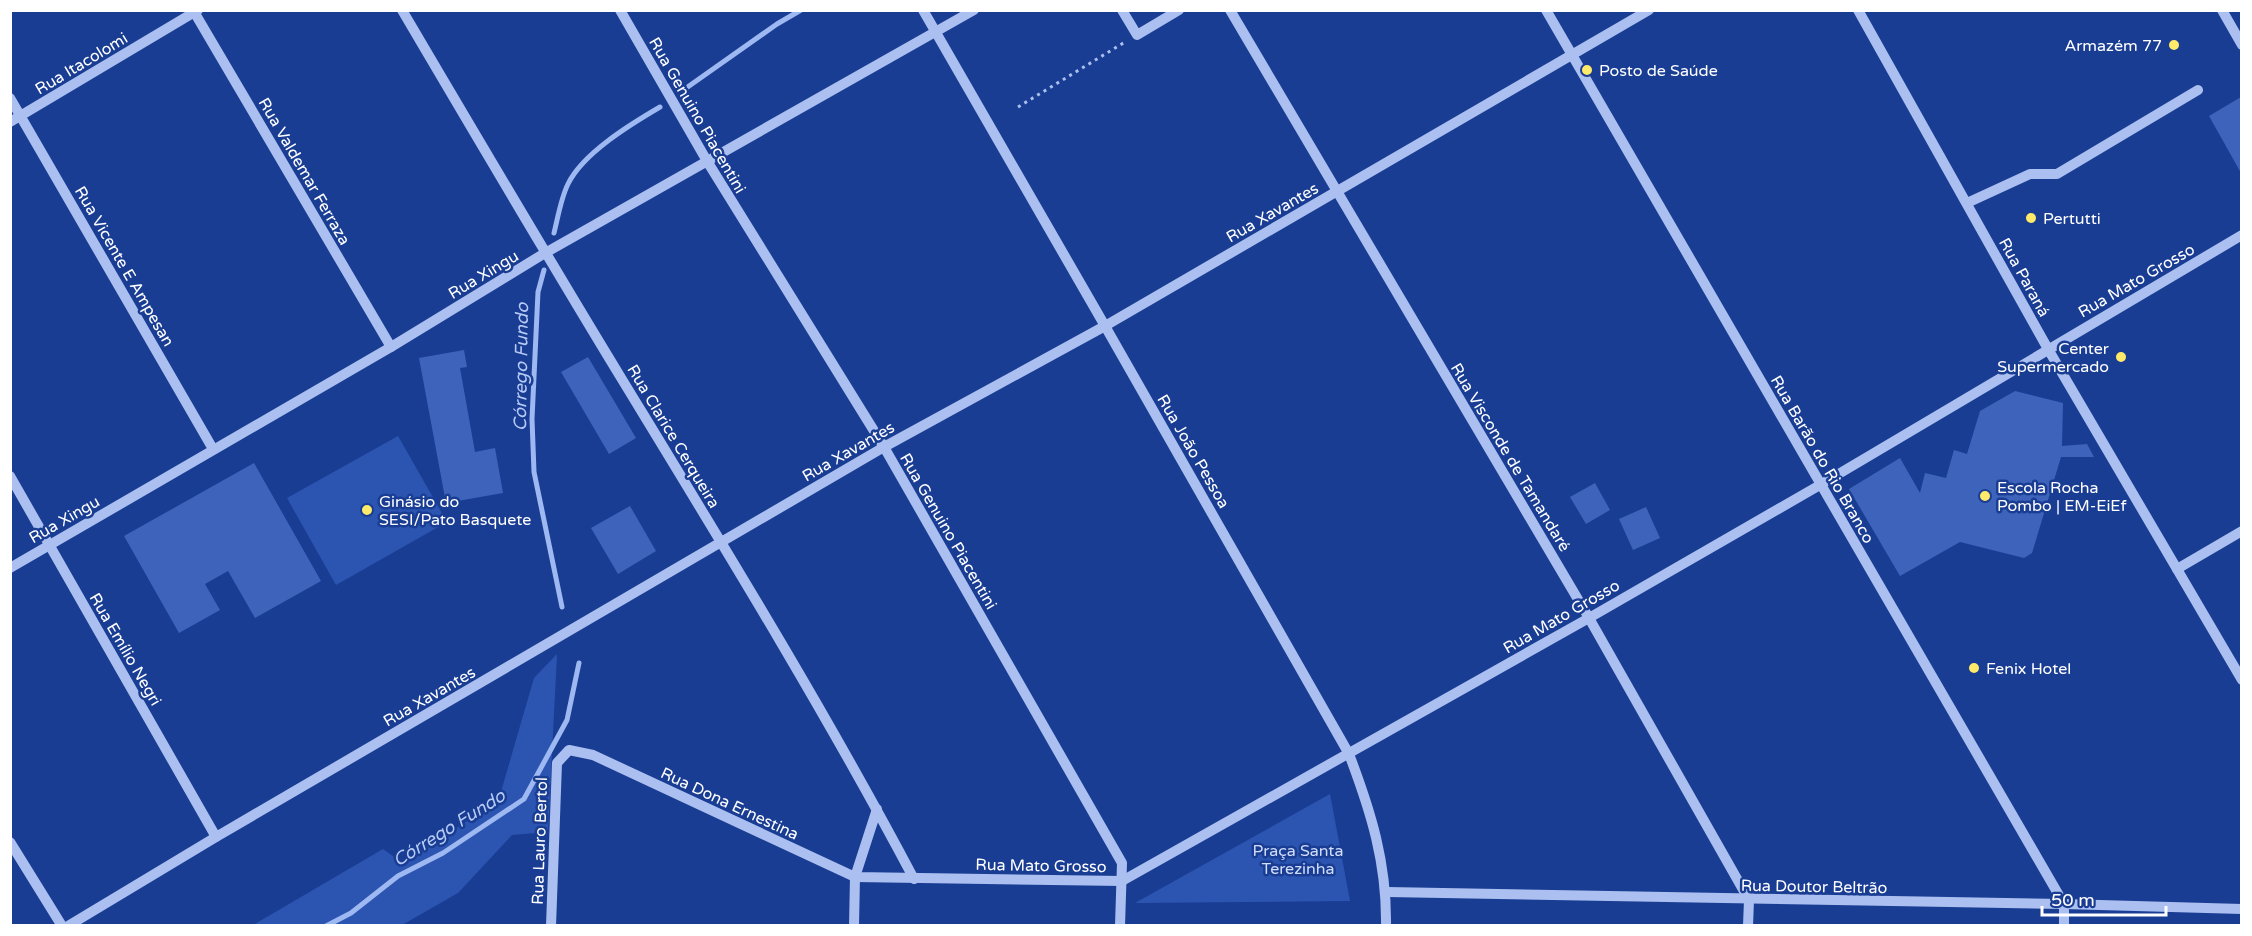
<svg xmlns="http://www.w3.org/2000/svg" width="2252" height="936" font-family="'Varela Round',sans-serif">
<rect width="100%" height="100%" fill="#1a3d94"/>
<g fill="#2c55b2">
<path d="M398,436L447,522L336,585L287,498Z"/>
<path d="M557,654L548,832L512,835L458,893L402,925H253L383,849L401,862L498,802L534,678Z"/>
<path d="M1330,794L1350,901L1135,903Z"/>
</g>
<g fill="none" stroke-linecap="round" stroke-linejoin="round">
<g stroke="#9eb8f2" stroke-width="5">
<path d="M682,91L777,24L801,10"/>
<path d="M554,233C558,217 561,198 568,184C583,153 631,124 660,107"/>
<path d="M544,270L538,292L532,419L534,472L562,607"/>
<path d="M326,926L351,913L398,876L443,853L524,799L567,720L579,663"/>
</g>
</g>
<g fill="#3e63ba">
<path d="M2241,97V173L2209,116Z"/>
<path d="M464,350L467,367L460,368L475,452L495,448L503,493L446,503L419,358Z"/>
<path d="M588,357L636,438L609,454L561,372Z"/>
<path d="M2015,391L2063,403L2062,446L2087,444L2094,457H2061L2032,553L2024,558L1960,542L1900,576L1849,489L1900,458L1920,493L1925,473L1946,478L1954,450L1967,454L1980,411Z"/>
<path d="M254,463L321,581L255,618L228,571L205,584L220,610L179,633L124,536Z"/>
<path d="M1595,483L1610,510L1586,524L1570,497Z"/>
<path d="M630,506L656,551L618,574L591,528Z"/>
<path d="M1646,507L1660,538L1633,550L1619,519Z"/>
</g>
<g fill="none" stroke-linecap="round" stroke-linejoin="round">
<path stroke="#abc0f0" stroke-width="3" stroke-dasharray="3 4.5" stroke-linecap="butt" d="M1018,107L1125,42"/>
<g stroke="#abc0f0" stroke-width="10">
<path d="M193,10L391,347"/>
<path d="M402,10C475,134 548,258 623,381C723,545 824,709 914,879"/>
<path d="M620,10L707,161L884,447L1122,863L1120,926"/>
<path d="M923,10L1105,326L1349,754C1371,812 1387,863 1386,926"/>
<path d="M1122,10L1137,35L1179,10"/>
<path d="M1230,10L1589,618L1749,900L1748,926"/>
<path d="M1546,10L2064,904V926"/>
<path d="M1858,10L2048,349L2242,680"/>
<path d="M2222,10L2242,45"/>
<path d="M10,98L213,449"/>
<path d="M10,122L198,10"/>
<path d="M1967,203L2030,174H2057L2198,90"/>
<path d="M10,476L216,837"/>
<path d="M10,568L391,347L545,253L974,10"/>
<path d="M2177,569L2242,531"/>
<path d="M10,842L62,926"/>
<path d="M1387,892L2064,904L2242,909"/>
<path d="M68,926L216,837L884,447L1105,326L1649,10"/>
<path d="M551,926L557,763L569,750L593,755L855,877L1122,881L1589,618L1820,485L2242,235"/>
<path d="M854,926L855,877L877,809"/>
</g>
</g>
<g fill="#ffea69" stroke="#1a3d94" stroke-width="2">
<circle cx="2174" cy="45" r="6"/>
<circle cx="1587" cy="70" r="6"/>
<circle cx="2031" cy="218" r="6"/>
<circle cx="2121" cy="357" r="6"/>
<circle cx="1985" cy="496" r="6"/>
<circle cx="367" cy="510" r="6"/>
<circle cx="1974" cy="668" r="6"/>
</g>
<g text-anchor="middle" stroke-width="5" stroke-linejoin="round" paint-order="stroke">
<g font-size="16" fill="#fff" stroke="#1a3d94" text-anchor="start">
<text x="2162" y="51" text-anchor="end">Armazém 77</text>
<text x="1599" y="76">Posto de Saúde</text>
<text x="2043" y="224">Pertutti</text>
<text x="2109" y="354" text-anchor="end">Center<tspan x="2109" dy="18">Supermercado</tspan></text>
<text x="1997" y="493">Escola Rocha<tspan x="1997" dy="18">Pombo | EM-EiEf</tspan></text>
<text x="379" y="507">Ginásio do<tspan x="379" dy="18">SESI/Pato Basquete</tspan></text>
<text x="1986" y="674">Fenix Hotel</text>
</g>
<g font-size="16" fill="#fff" stroke="#1a3d94">
<text transform="translate(81 63) rotate(-31)" y="6">Rua Itacolomi</text>
<text transform="translate(698 115) rotate(60)" y="6">Rua Genuino Piacentini</text>
<text transform="translate(305 171) rotate(60)" y="6">Rua Valdemar Ferraza</text>
<text transform="translate(1272 212) rotate(-30)" y="6">Rua Xavantes</text>
<text transform="translate(125 266) rotate(60)" y="6">Rua Vicente E Ampesan</text>
<text transform="translate(483 274) rotate(-31)" y="6">Rua Xingu</text>
<text transform="translate(2025 277) rotate(61)" y="6">Rua Paraná</text>
<text transform="translate(2136 280) rotate(-30)" y="6">Rua Mato Grosso</text>
<text transform="translate(674 436) rotate(59)" y="6">Rua Clarice Cerqueira</text>
<text transform="translate(848 451) rotate(-30)" y="6">Rua Xavantes</text>
<text transform="translate(1194 451) rotate(60)" y="6">Rua João Pessoa</text>
<text transform="translate(1511 457) rotate(59)" y="6">Rua Visconde de Tamandaré</text>
<text transform="translate(1823 459) rotate(60)" y="6">Rua Barão do Rio Branco</text>
<text transform="translate(64 519) rotate(-30)" y="6">Rua Xingu</text>
<text transform="translate(949 531) rotate(60)" y="6">Rua Genuino Piacentini</text>
<text transform="translate(1561 616) rotate(-30)" y="6">Rua Mato Grosso</text>
<text transform="translate(126 649) rotate(60)" y="6">Rua Emílio Negri</text>
<text transform="translate(429 696) rotate(-30)" y="6">Rua Xavantes</text>
<text transform="translate(730 803) rotate(25)" y="6">Rua Dona Ernestina</text>
<text transform="translate(539 841) rotate(-88)" y="6">Rua Lauro Bertol</text>
<text transform="translate(1041 865) rotate(1)" y="6">Rua Mato Grosso</text>
<text transform="translate(1814 886) rotate(1)" y="6">Rua Doutor Beltrão</text>
</g>
<g font-size="16" fill="#d1defb" stroke="#1a3d94">
<text x="1298" y="856">Praça Santa<tspan x="1298" dy="18">Terezinha</tspan></text>
</g>
<g font-size="18" font-style="italic" fill="#b7cbf6" stroke="#1a3d94">
<text transform="translate(521 367) rotate(-89)" y="6">Córrego Fundo</text>
<text transform="translate(449 828) rotate(-32)" y="6">Córrego Fundo</text>
</g>
</g>
<rect width="2252" height="936" fill="none" stroke="#ffffff" stroke-width="24"/>
<path d="M2042 906v9h124v-9" fill="none" stroke="#ffffff" stroke-width="3"/>
<text x="2051" y="906" font-size="18" fill="#ffffff" stroke="#1a3d94" stroke-width="4.5" paint-order="stroke">50 m</text>
</svg>
